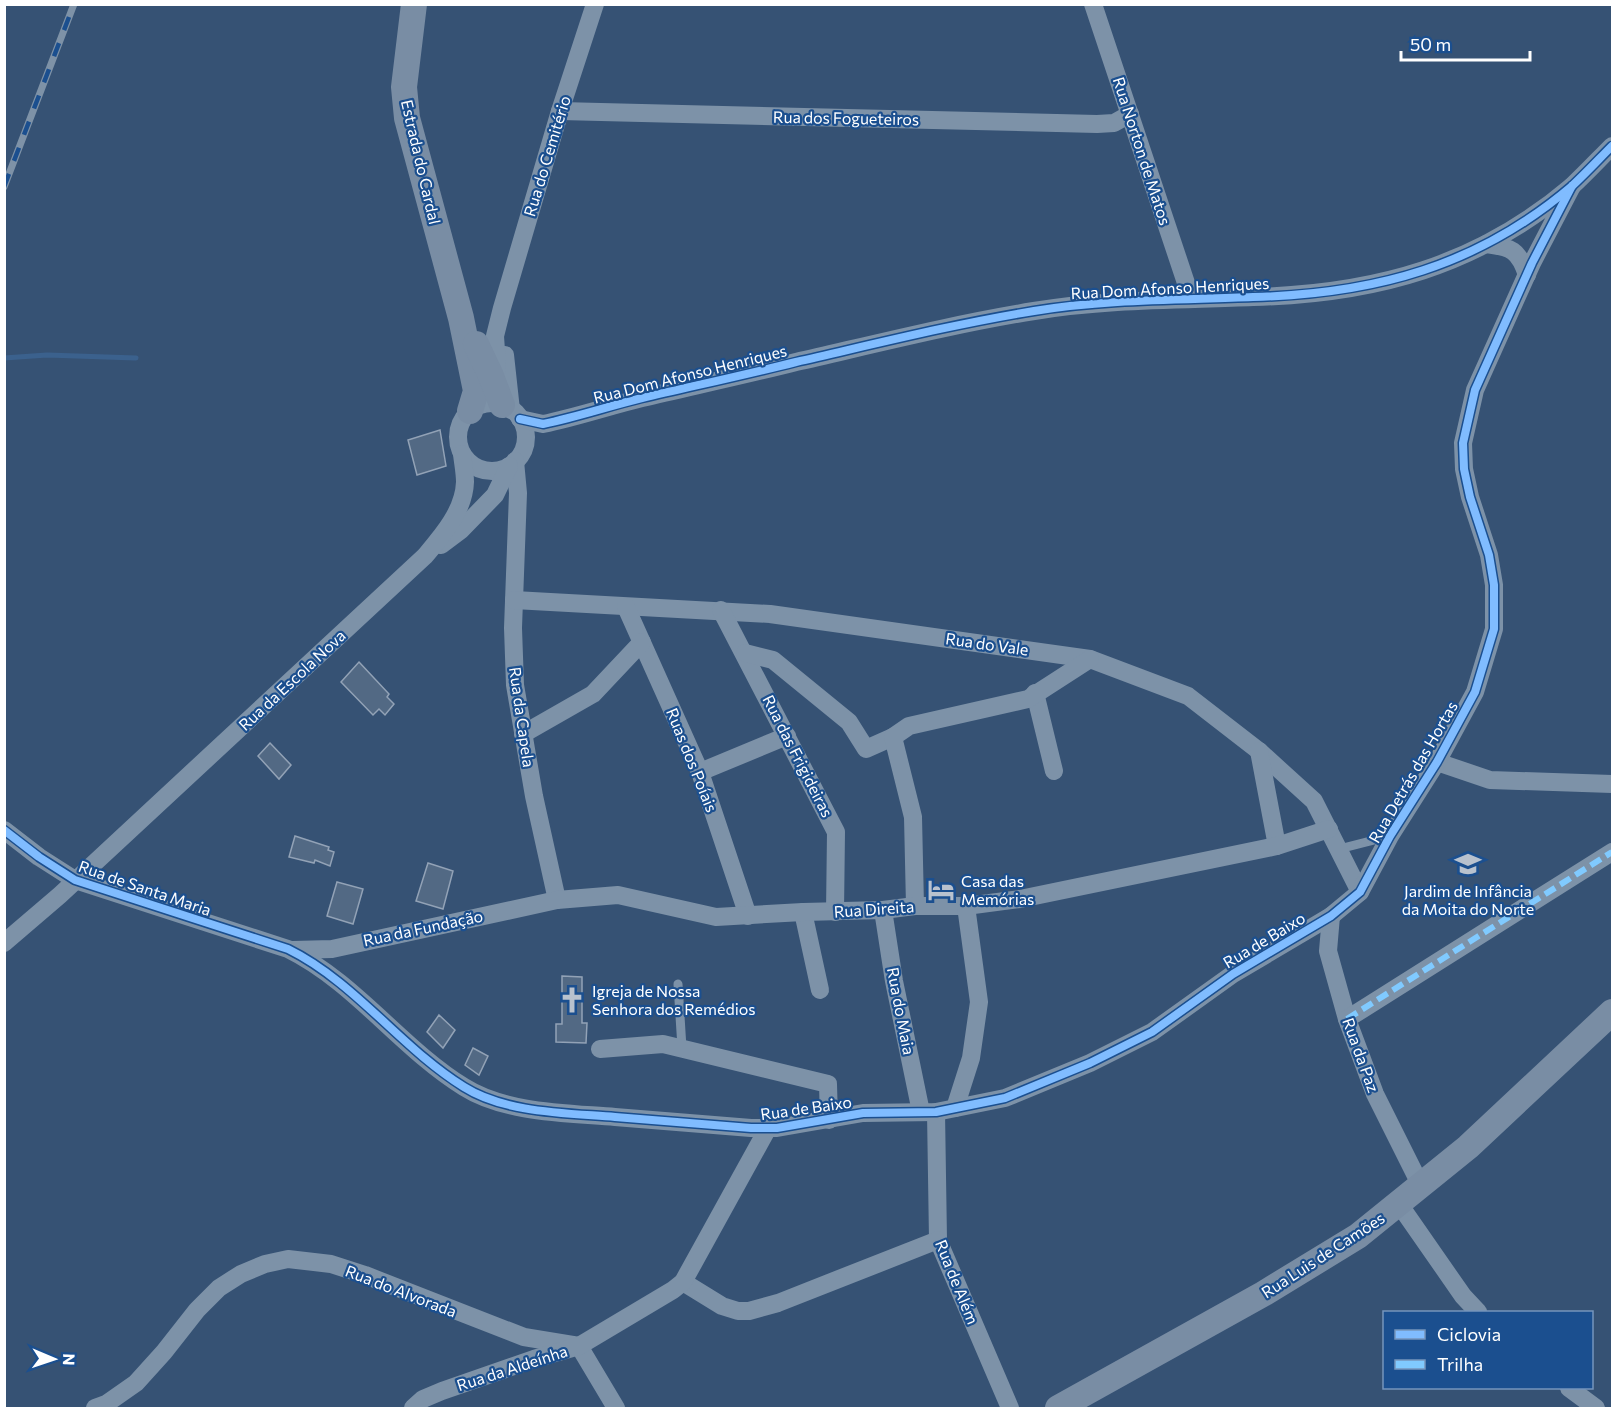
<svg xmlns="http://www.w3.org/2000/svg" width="1617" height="1413" font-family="Commissioner,sans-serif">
<rect width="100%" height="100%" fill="#365274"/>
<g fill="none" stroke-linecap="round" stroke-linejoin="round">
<path stroke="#3b618d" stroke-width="5" d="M4,358L47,355L136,358"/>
</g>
<g fill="#526984" stroke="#92a2b6" stroke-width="1.5">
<path d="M440,430L446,466L417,475L408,440Z"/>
<path d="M359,662L389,694L387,697L394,704L385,715L379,709L373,715L341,682Z"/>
<path d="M270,743L291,765L279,779L258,756Z"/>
<path d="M295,836L329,847L328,850L334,852L330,866L315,860L314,863L289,857Z"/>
<path d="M428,863L453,871L443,909L416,901Z"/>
<path d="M337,882L363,889L353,924L327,916Z"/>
<path d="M562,976L582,977V1023H587L586,1043L556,1042V1024H562Z"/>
<path d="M439,1015L455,1030L443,1048L427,1032Z"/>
<path d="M473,1048L488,1056L479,1075L465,1065Z"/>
</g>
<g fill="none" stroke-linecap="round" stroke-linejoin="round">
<g stroke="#7d92a8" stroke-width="9">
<path d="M1339,849L1390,836"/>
<path d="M678,984L682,1048"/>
</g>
<g stroke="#7d92a8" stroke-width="18">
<path d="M1093,4L1191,298"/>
<path d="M560,111L1097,124L1114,123L1130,114"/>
<path d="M1486,244C1511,247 1519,250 1527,275"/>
<path d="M505,355L511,410"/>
<path d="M495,381L497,365L495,336L502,308L560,111L595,4"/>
<circle cx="492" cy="437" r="34"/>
<path d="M520,419L543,424C577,417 609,406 642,398C693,386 745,375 796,362C875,344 954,324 1034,311C1106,299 1180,300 1253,297C1375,294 1478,266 1572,186C1586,173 1599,159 1612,146"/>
<path d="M515,461L518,493L513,628L515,685L534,796L557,900"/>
<path d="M441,545L461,530L495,495L509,466"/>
<path d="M514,600L770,614L1090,659L1188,696L1259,751L1314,801L1360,892"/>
<path d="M626,607L700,772L748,916"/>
<path d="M721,610L836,832L835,912"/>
<path d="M745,653L773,660L849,722L866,749L893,737"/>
<path d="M1035,693L1054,771"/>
<path d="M523,734L593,694L642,642"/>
<path d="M1259,751L1277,846"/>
<path d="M1437,762L1490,780L1612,784"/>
<path d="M700,772L787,736"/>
<path d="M4,830L39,857L75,880L288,949C355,982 401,1048 464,1087C505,1113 567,1113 615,1117C660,1121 706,1124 751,1128H777L863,1113L936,1112L1005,1098L1090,1063L1152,1032L1233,974L1331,916L1360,892L1390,836L1437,762L1475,692L1494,629V585L1489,555L1470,497L1464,469L1463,443L1475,390L1532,263L1572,186"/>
<path d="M915,906L913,817L893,737L909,726L1028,699L1090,659"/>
<path d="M883,910L894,981L921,1112"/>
<path d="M803,912L820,990"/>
<path d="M1331,916L1328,951L1347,1019L1375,1094L1421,1186"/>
<path d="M4,943L60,895L425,556C442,536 464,511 465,482C465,473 463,463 462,454"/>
<path d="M293,950L332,949L557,900L618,895L716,917L803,912L883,910L915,906H966L1020,899L1277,846L1329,829"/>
<path d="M1347,1019L1612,852"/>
<path d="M600,1049L663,1044L828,1084L829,1120"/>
<path d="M955,1108L971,1058L979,1002L966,906"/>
<path d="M936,1112L938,1240L1010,1408"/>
<path d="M1399,1204L1463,1296L1478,1312"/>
<path d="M683,1282L722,1306L738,1311H749L778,1303L938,1240"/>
<path d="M579,1346L616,1408"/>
<path d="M1569,1388L1596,1408"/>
<path d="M95,1408L106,1404L136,1383L164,1352L197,1310L219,1288L241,1274L265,1264L288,1259L331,1264L365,1275L524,1337L579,1346"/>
<path d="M413,1408L423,1399L442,1391L534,1359L579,1346L673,1290L683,1282L768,1128"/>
</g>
<g stroke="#798da4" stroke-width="26">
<path d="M414,4L404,87L407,118L461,318L476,391L470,411"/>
<path d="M476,344L491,376L502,405"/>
<path d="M1058,1408L1263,1294L1358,1236L1468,1147L1612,1012"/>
</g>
<g stroke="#7e92a7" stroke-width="7">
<path id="rail" d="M4,187L74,4"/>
</g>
<use href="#rail" stroke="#1b4f8f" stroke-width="4.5" stroke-dasharray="14" stroke-linecap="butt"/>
<path stroke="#80caff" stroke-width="6" stroke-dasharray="12 6" stroke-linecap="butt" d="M1347,1019L1612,852"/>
<g stroke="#1b4f8f" stroke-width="11">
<g id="cycleway">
<path d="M520,419L543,424C577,417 609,406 642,398C693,386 745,375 796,362C875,344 954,324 1034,311C1106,299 1180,300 1253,297C1375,294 1478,266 1572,186C1586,173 1599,159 1612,146"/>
<path d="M4,830L39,857L75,880L288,949C355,982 401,1048 464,1087C505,1113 567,1113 615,1117C660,1121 706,1124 751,1128H777L863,1113L936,1112L1005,1098L1090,1063L1152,1032L1233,974L1331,916L1360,892L1390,836L1437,762L1475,692L1494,629V585L1489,555L1470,497L1464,469L1463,443L1475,390L1532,263L1572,186"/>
</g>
</g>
<use href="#cycleway" stroke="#80bcff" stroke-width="8"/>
</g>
<defs>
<g id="school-bare" transform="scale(2.07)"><path d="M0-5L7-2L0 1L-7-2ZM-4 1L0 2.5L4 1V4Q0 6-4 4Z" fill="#b9c2ce" stroke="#1b4f8f" stroke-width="2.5" paint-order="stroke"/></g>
<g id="hotel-bare" transform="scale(2.07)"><path d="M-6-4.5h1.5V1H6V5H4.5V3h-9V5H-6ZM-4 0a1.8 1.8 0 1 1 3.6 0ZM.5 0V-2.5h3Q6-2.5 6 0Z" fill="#b9c2ce" stroke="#1b4f8f" stroke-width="2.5" paint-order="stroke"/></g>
<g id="church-bare" transform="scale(2.07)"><path d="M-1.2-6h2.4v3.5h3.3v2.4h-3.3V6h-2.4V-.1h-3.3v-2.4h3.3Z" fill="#b9c2ce" stroke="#1b4f8f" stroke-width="2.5" paint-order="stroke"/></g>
</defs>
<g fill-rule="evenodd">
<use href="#school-bare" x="1468" y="864"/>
<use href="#hotel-bare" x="941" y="890"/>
<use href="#church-bare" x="572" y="1000"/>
</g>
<g text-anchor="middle" stroke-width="4.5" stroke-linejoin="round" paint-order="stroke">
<g font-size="16" fill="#fff" stroke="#1b4f8f">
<text transform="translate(846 118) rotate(1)" y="6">Rua dos Fogueteiros</text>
<text transform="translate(1142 151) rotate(72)" y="6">Rua Norton de Matos</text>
<text transform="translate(547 156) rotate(-73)" y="6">Rua do Cemitério</text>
<text transform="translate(421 162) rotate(77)" y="6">Estrada do Cardal</text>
<text transform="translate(1170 288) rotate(-3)" y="6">Rua Dom Afonso Henriques</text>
<text transform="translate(690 374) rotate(-14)" y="6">Rua Dom Afonso Henriques</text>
<text transform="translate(987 644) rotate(8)" y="6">Rua do Vale</text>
<text transform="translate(292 680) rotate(-43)" y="6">Rua da Escola Nova</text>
<text transform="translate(522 717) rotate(82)" y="6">Rua da Capela</text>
<text transform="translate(798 756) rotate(63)" y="6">Rua das Frigideiras</text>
<text transform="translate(692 760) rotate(68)" y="6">Ruas dos Poíais</text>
<text transform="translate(1413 772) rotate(-60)" y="6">Rua Detrás das Hortas</text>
<text transform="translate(145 888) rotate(19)" y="6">Rua de Santa Maria</text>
<text transform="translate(874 909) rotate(-4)" y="6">Rua Direita</text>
<text transform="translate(423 928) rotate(-12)" y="6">Rua da Fundação</text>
<text transform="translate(1264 940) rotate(-31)" y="6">Rua de Baixo</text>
<text transform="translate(901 1011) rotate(79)" y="6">Rua do Maia</text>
<text transform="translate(1361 1055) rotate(70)" y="6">Rua da Paz</text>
<text transform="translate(806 1108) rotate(-8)" y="6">Rua de Baixo</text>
<text transform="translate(1323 1255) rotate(-33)" y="6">Rua Luis de Camões</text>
<text transform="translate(957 1282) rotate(68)" y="6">Rua de Além</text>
<text transform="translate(401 1291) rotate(21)" y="6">Rua do Alvorada</text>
<text transform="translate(512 1368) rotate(-18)" y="6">Rua da Aldeínha</text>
</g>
<g font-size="16" fill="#fff" stroke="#1b4f8f" text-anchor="start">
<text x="961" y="887">Casa das<tspan x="961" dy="18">Memórias</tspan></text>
<text x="1468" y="897" text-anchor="middle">Jardim de Infância<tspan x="1468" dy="18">da Moita do Norte</tspan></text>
<text x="592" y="997">Igreja de Nossa<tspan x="592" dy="18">Senhora dos Remédios</tspan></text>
</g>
</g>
<rect width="1617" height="1413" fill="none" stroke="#ffffff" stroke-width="12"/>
<rect x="1383" y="1311" width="210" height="78" fill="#1b4f8f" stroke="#7695bc" stroke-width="1.5"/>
<rect x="1395" y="1330" width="30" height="9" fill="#80bcff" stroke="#7695bc" stroke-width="1.5"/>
<text x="1437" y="1341" font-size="18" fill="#ffffff">Ciclovia</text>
<rect x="1395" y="1360" width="30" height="9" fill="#80caff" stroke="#7695bc" stroke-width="1.5"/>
<text x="1437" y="1371" font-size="18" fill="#ffffff">Trilha</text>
<g transform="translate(54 1359) rotate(92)" stroke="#1b4f8f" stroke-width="4.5" paint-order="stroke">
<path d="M0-4.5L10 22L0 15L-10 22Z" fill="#ffffff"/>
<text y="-9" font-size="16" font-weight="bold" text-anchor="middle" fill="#ffffff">N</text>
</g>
<path d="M1401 51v9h129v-9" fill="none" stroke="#ffffff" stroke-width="3"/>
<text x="1410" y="51" font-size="18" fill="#ffffff" stroke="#1b4f8f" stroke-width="4.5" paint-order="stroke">50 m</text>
</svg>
